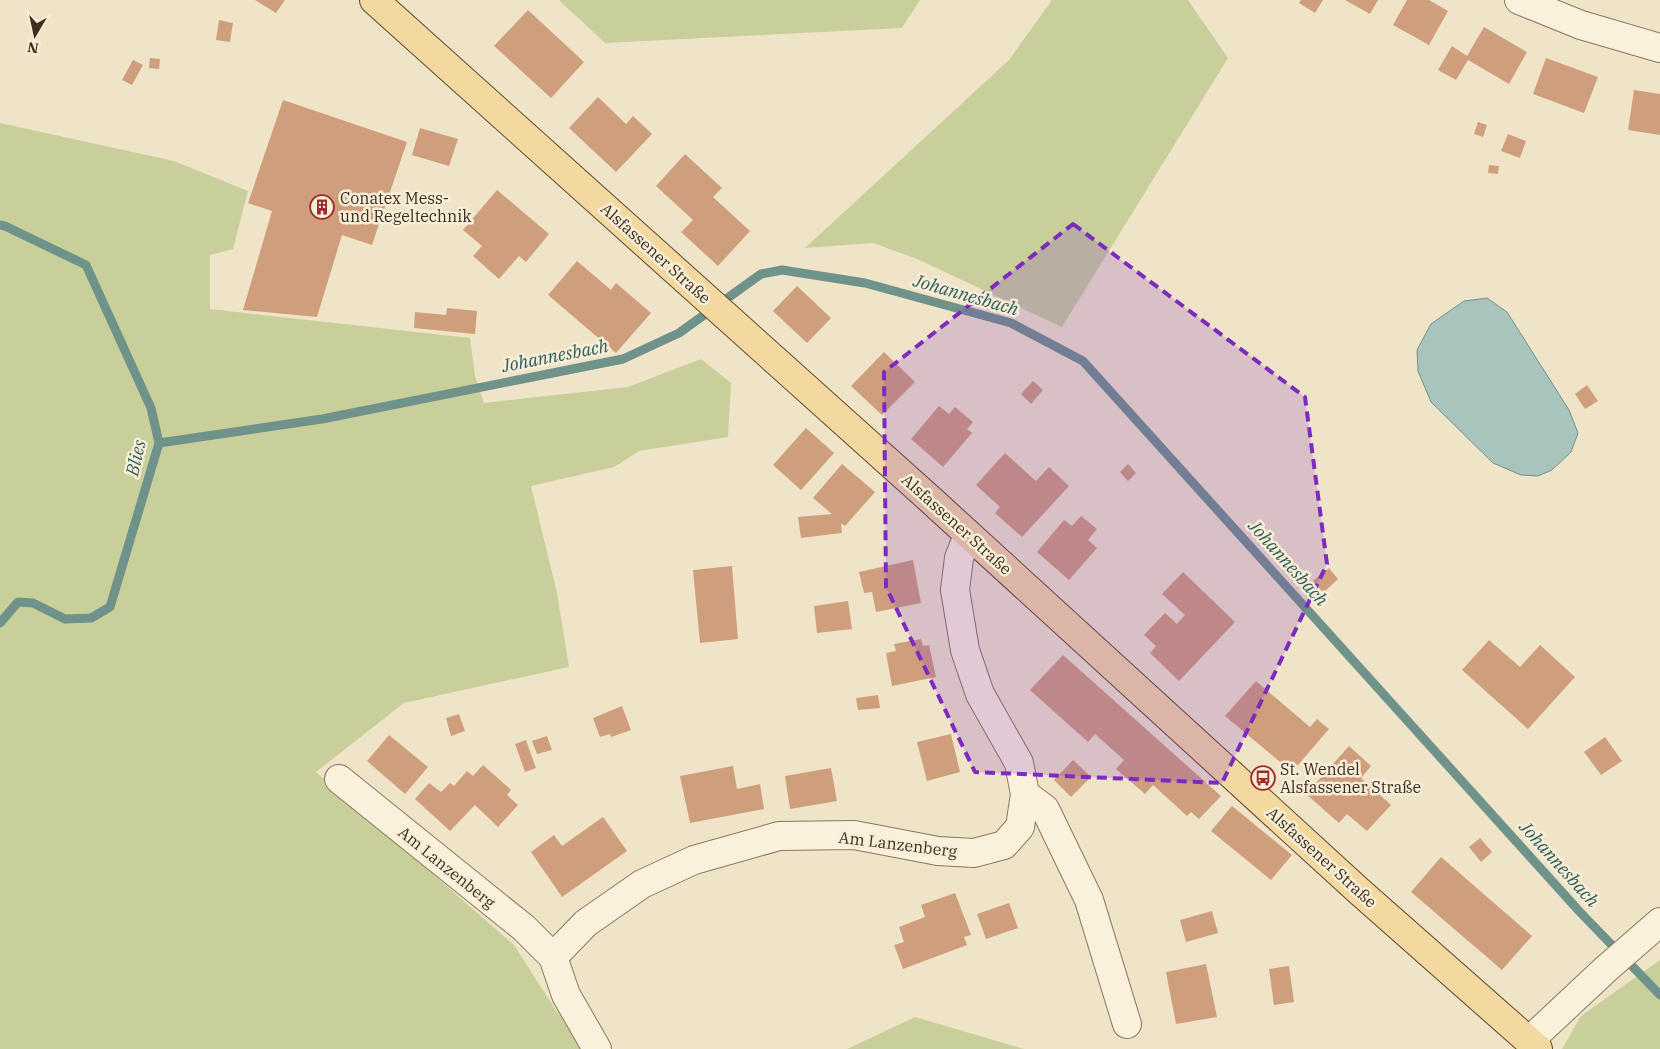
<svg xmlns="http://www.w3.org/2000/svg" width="1660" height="1049" font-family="'IBM Plex Serif',serif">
<rect width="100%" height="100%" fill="#f0e4c8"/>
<g fill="#c9cf9b">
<path d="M559,0H920L902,28L605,43Z"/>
<path d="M1052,0H1188L1228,58L1062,327L917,259L873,243L805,248L1009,60Z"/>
<path d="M0,123L174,161L248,191L233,249L210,255V309L470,338L475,376L484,403L628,387L701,359L731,383L728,437L639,451L614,467L531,486L557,593L569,667L404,703L316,772L514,945L557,1012L589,1049H0Z"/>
<path d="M1660,960V1049H1562L1581,1016Z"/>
<path d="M915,1017L1024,1049H847Z"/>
</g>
<path fill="#a9c4bc" stroke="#6f938a" d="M1487,298L1507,312L1569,410L1578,433L1571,452L1552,470L1538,476L1521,475L1493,463L1431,402L1418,371L1417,350L1431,324L1464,301Z"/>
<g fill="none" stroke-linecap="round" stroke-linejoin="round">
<g stroke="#6f938a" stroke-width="9">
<path d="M0,225L5,226L86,265L151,408L159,443L110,607L91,618L65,619L33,603L18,602L0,623"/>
<path d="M159,443L322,419L623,359L679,333L761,274L782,270L865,283L1011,323L1083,361L1579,911L1660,995"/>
</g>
</g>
<g fill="#cf9f7d">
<path d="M255,0H285L276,13Z"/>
<path d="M1301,0H1323L1315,13L1299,3Z"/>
<path d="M1345,0H1378L1370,14Z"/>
<path d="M1407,0H1429L1448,11L1429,45L1393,25Z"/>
<path d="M528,10L584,62L551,98L494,46Z"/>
<path d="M219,20L233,23L230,42L216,40Z"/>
<path d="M1484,27L1527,52L1509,84L1468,60L1456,80L1438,70L1452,46L1467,56Z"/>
<path d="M150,58L160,59L159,69L149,68Z"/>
<path d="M1546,58L1598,77L1584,113L1533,94Z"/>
<path d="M133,60L143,65L132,85L122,80Z"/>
<path d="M1634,90L1660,94V135L1628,130Z"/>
<path d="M598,97L626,124L633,116L652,134L616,172L569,128Z"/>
<path d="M283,100L407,142L372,245L342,235L317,317L243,310L272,211L248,203Z"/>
<path d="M1478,122L1487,125L1483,137L1474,134Z"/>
<path d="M420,128L458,139L449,166L412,155Z"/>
<path d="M1508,134L1526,141L1520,158L1501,151Z"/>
<path d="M685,154L722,188L713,197L750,231L718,266L681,232L693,220L656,186Z"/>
<path d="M1489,165L1499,166L1498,174L1488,173Z"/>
<path d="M497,190L549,234L526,262L519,256L499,279L473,256L482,246L463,230Z"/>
<path d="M577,261L611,290L616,283L651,313L616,353L548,295Z"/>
<path d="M797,286L831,318L807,343L773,311Z"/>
<path d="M447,308L477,311L475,334L414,328L415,312L446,315Z"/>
<path d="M884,352L915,382L882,415L851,386Z"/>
<path d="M1033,381L1043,390L1031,404L1021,394Z"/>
<path d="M1587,385L1598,401L1585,409L1575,394Z"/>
<path d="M939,406L949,414L955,407L973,422L967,429L972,433L943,467L911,439Z"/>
<path d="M806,428L834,453L801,490L773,465Z"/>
<path d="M1005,453L1036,481L1049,467L1069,486L1022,537L995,513L1000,507L976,485Z"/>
<path d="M842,464L875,492L845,526L841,523L842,533L801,538L798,517L832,514L813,498Z"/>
<path d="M1128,464L1136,473L1128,481L1120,472Z"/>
<path d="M1081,516L1097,529L1088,540L1097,548L1069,580L1037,552L1064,520L1072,526Z"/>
<path d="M913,560L921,603L876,612L872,592L864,593L859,572Z"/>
<path d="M732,566L738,639L700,643L693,570Z"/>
<path d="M1329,568L1338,579L1323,593L1313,581Z"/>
<path d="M1183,572L1235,622L1179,681L1150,653L1156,646L1144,635L1165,613L1177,624L1185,615L1162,594Z"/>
<path d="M848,601L852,629L817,633L814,606Z"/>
<path d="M921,639L923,646L929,645L936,677L892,686L886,653L896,651L894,644Z"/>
<path d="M1489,640L1520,667L1540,645L1575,677L1528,729L1462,670Z"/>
<path d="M1063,655L1221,796L1199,819L1191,812L1187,816L1153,785L1145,794L1116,769L1124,760L1095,734L1088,742L1030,690Z"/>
<path d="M1256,681L1310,727L1317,719L1329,729L1292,772L1225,716Z"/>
<path d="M878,695L880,708L858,710L856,698Z"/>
<path d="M622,706L631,730L611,737L610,734L600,737L593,718Z"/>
<path d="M459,714L465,731L451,736L446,718Z"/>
<path d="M951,734L960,772L927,781L917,742Z"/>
<path d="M389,735L428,767L405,794L367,761Z"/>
<path d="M547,736L552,750L537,754L532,741Z"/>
<path d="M1605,737L1622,761L1601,775L1584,752Z"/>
<path d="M526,740L536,768L525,772L515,744Z"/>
<path d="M1349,746L1371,766L1361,778L1391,805L1367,831L1347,814L1339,823L1306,794Z"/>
<path d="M1073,760L1091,777L1071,797L1054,780Z"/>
<path d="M483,765L511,790L507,795L518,805L498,827L475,805L450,831L415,799L429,783L441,792L450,783L454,786L467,771L473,776Z"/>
<path d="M733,766L737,789L760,784L764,809L690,823L680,776Z"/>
<path d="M831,768L837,801L790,809L785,776Z"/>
<path d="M1232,806L1292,855L1271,880L1211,831Z"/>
<path d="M603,817L627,851L562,897L531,852L554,835L562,846Z"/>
<path d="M1480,838L1492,852L1481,862L1469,847Z"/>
<path d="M1441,857L1532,936L1502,970L1411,892Z"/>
<path d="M955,893L971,935L964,937L967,945L903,969L894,945L904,942L899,927L925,917L921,905Z"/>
<path d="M1009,903L1018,928L986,939L977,914Z"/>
<path d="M1212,911L1218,933L1186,942L1180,920Z"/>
<path d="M1206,964L1217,1017L1176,1024L1166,972Z"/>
<path d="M1289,966L1294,1002L1274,1005L1269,969Z"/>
</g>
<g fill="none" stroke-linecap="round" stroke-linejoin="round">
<g stroke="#8d765c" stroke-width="30">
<g id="minor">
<path d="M1519,0L1581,25L1660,48"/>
<path d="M339,779L524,928L553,957L566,995L597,1049"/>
<path d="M1025,794L1045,809L1089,900L1127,1024"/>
<path d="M553,957L586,923L642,884L694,860L779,836L854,835L938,851L974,853L1004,845L1020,827L1025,794L1019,763L980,694L965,650L955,590L959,558L968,535"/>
<path d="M1529,1041L1607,968L1660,922"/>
</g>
</g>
<g stroke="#5b4430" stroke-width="30">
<path id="major" d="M374,0L932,501L1360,892L1538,1049"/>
</g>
<use href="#minor" stroke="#faf1dc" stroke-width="28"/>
<use href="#major" stroke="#f3d9a0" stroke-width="28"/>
</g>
<path fill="#7b2cbf" fill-opacity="0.2" stroke="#7b2cbf" stroke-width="4" stroke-dasharray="10 6" stroke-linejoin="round" d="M1073,224L1305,397L1327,564L1222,783L975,772L886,587L884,372Z"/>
<defs>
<g id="building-ring" transform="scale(1.25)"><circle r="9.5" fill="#f7eed8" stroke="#9e2a2b" stroke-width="1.5"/><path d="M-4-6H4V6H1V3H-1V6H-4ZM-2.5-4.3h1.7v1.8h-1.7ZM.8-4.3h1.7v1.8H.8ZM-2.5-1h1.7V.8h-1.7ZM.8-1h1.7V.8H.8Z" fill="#9e2a2b"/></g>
<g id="bus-ring" transform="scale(1.25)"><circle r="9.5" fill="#f7eed8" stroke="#9e2a2b" stroke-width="1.5"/><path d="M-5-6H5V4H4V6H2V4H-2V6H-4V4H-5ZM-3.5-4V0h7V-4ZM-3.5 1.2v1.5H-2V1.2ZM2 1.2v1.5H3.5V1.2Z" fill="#9e2a2b"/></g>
</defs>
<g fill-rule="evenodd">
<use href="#building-ring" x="322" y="207"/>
<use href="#bus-ring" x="1263" y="778"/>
</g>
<g text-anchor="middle" stroke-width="5" stroke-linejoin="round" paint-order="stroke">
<g font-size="16" fill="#3d2e20" stroke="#f7eed8" text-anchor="start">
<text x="340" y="204">Conatex Mess-<tspan x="340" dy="18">und Regeltechnik</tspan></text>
<text x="1280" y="775">St. Wendel<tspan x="1280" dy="18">Alsfassener Straße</tspan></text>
</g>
<g font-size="16" fill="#3d2e20" stroke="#f7eed8">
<text transform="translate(656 253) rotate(42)" y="6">Alsfassener Straße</text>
<text transform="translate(957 524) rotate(42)" y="6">Alsfassener Straße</text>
<text transform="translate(898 844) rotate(7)" y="6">Am Lanzenberg</text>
<text transform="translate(1322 857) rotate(42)" y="6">Alsfassener Straße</text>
<text transform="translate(447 867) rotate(39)" y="6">Am Lanzenberg</text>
</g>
<g font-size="18" font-style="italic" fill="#2f5d5a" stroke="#f7eed8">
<text transform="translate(966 295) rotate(16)" y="6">Johannesbach</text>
<text transform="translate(555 356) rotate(-11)" y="6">Johannesbach</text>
<text transform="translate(136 458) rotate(-77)" y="6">Blies</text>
<text transform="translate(1288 563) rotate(48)" y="6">Johannesbach</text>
<text transform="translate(1559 864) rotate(48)" y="6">Johannesbach</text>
</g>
</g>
<g transform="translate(35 35) rotate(189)" stroke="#f7eed8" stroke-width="4" paint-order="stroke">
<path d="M0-4L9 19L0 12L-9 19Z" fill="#3d2e20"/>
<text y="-8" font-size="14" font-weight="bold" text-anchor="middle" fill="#3d2e20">N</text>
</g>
</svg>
